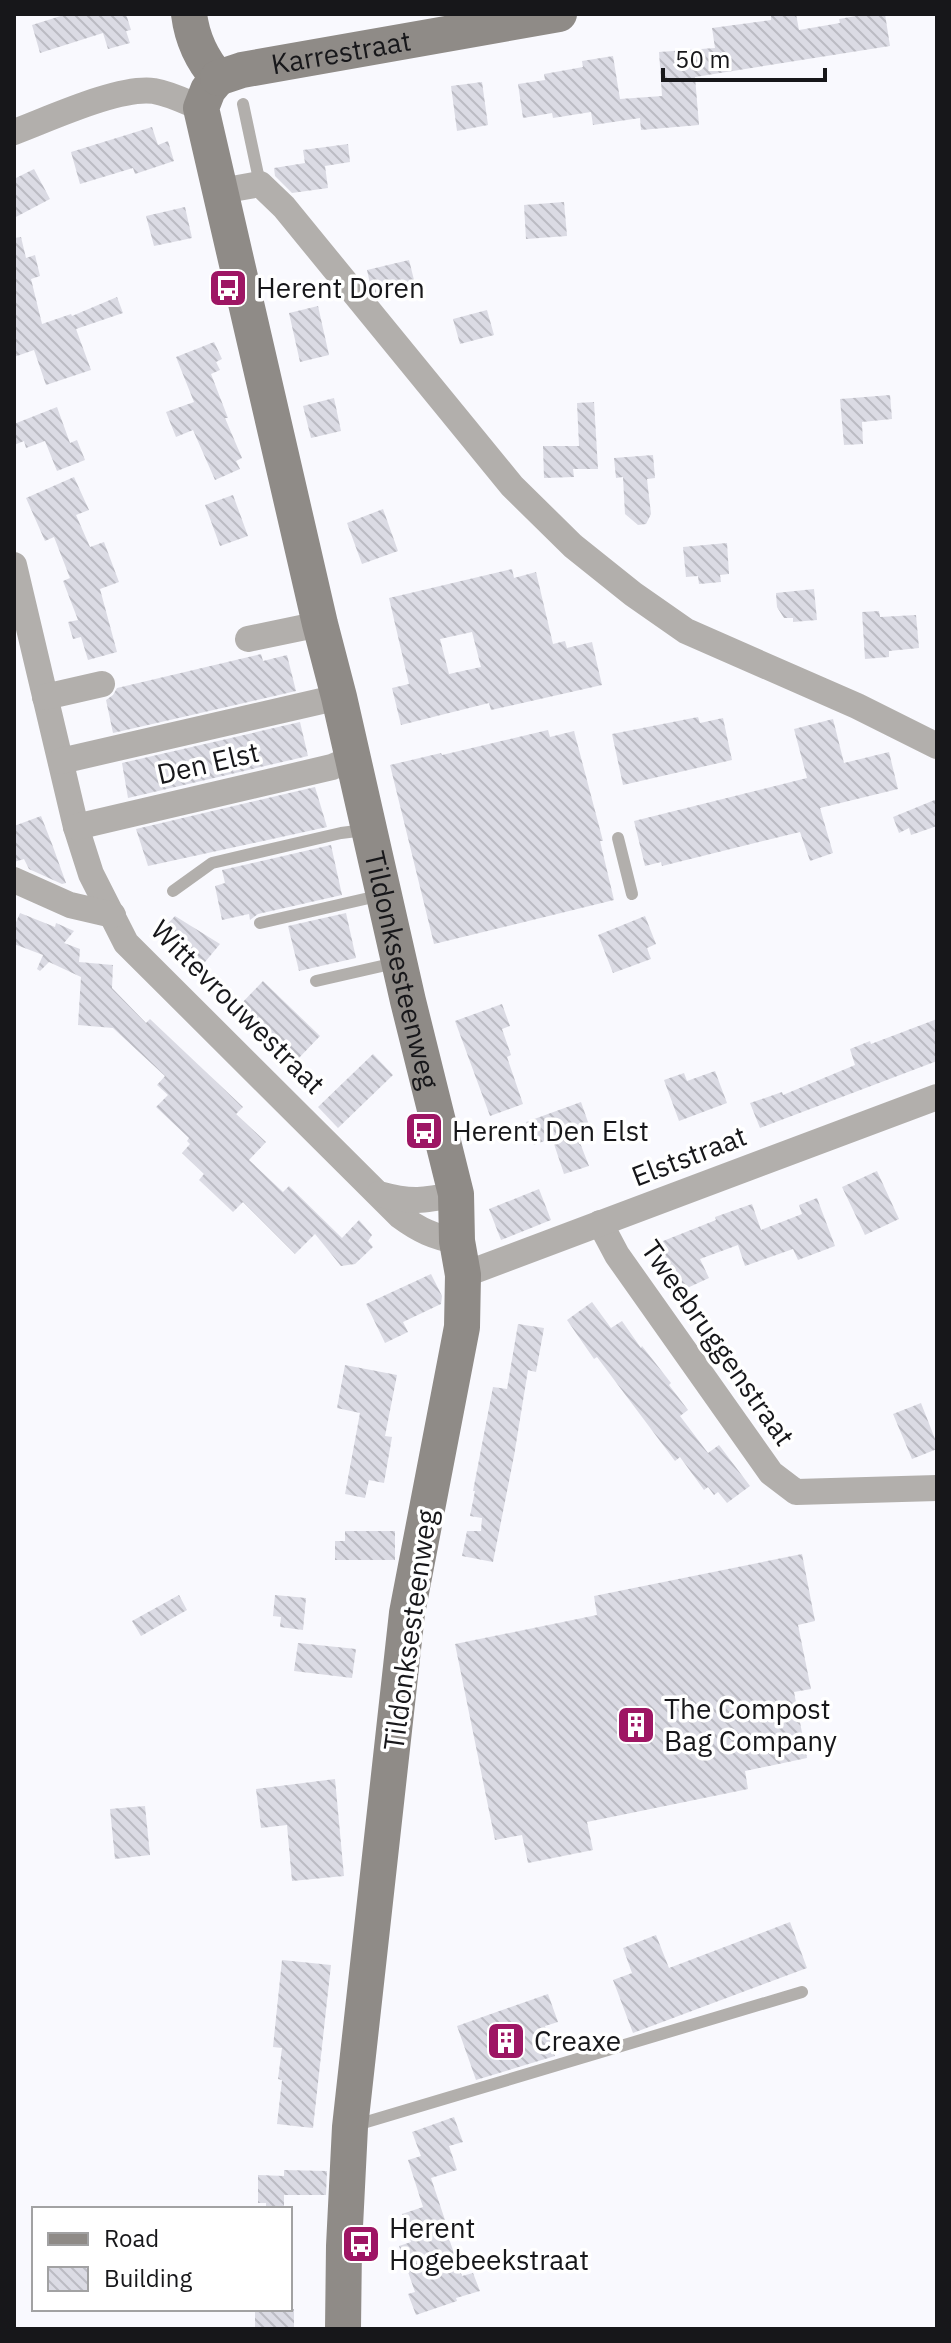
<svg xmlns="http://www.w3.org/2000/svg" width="951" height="2343" font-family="'IBM Plex Sans',sans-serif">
<defs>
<pattern id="building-back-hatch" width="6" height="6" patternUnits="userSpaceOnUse" patternTransform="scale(2)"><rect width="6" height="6" fill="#dbdbe4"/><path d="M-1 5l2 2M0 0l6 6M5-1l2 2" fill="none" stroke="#bbbbc3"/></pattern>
</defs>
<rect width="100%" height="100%" fill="#f9f9fe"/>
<g fill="url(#building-back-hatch)" fill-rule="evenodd">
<path d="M67,14H126L131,30L126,31L130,43L108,49L103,33L40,53L32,25Z"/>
<path d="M780,14H796L799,30L840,23L839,19L867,14H885L890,46L695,77L699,125L641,130L640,118L593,125L591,112L553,118L552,113L523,118L518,84L545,80L544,74L583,67L582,61L613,56L620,99L662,96L659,52L715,48L712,28L771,20V15Z"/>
<path d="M482,82L488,125L457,131L451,86Z"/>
<path d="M152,127L158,145L168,141L174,161L135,174L133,168L80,184L71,152Z"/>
<path d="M348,144L350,162L325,166L328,188L292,193L275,176L274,168L305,163L303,150Z"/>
<path d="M34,169L50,199L14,218V179Z"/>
<path d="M564,202L567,236L526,239L524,205Z"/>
<path d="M185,207L192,238L154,246L146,216Z"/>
<path d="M21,237L26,258L35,255L40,276L31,279L42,324L71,314L72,316L117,297L123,313L76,329L91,370L46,385L34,350L14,357V238Z"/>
<path d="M409,260L416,288L378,297L371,288L367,270Z"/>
<path d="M318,306L329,355L300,362L289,313Z"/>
<path d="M487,310L494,335L460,344L453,319Z"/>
<path d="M214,342L222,359L216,362L220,370L211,374L228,418H225L242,458L236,461L240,469L215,480L193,430L176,437L166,412L194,402L176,357Z"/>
<path d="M890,395L892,419L862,422L863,444L844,445L840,399Z"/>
<path d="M334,398L341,431L311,438L303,406Z"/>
<path d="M594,402L598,469H573L574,477L544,478L543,446H579L577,403Z"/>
<path d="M57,407L70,443L77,440L85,460L57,471L45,441L26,448L24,441L14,445V424Z"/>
<path d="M653,455L655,478L647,479L651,514L646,524L638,525L625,514L623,477L616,478L614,458Z"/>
<path d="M74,477L89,510L76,515L90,547L104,542L119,582L100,589L117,652L88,660L81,637L73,639L68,622L78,620L63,581L70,578L54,537L45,541L26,498Z"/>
<path d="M233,495L248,536L220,546L205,505Z"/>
<path d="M383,509L398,551L362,564L347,523Z"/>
<path d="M727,543L729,574L720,575L721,582L699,584L698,576L686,577L683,547Z"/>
<path d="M512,569L514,578L536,572L553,644L565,641L567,648L592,642L602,685L491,710L489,703L401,725L392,688L409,684L389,598ZM472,632L481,667L449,674L440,639Z"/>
<path d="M814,589L817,620L793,622V618H784L777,607L776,593Z"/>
<path d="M879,611L880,617L916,615L919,648L889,651V657L865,659L862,612Z"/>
<path d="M261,654L263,661L287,655L296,691L113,733L106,700L113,695L117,688Z"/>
<path d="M698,717L700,723L723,718L732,760L623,785L612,734Z"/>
<path d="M833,719L844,763L889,752L898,789L820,808L833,853L810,861L800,832L662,866L661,862L645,866L634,821L807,778L794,729Z"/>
<path d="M300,722L308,756L128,798L122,763Z"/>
<path d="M548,730L550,737L574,731L603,841H600L614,900L434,944L390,765L441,753L442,755Z"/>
<path d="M315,787L327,827L148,866L136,829Z"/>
<path d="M937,799V826L911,835L909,828L899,833L893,817Z"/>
<path d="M41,816L52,844L66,883L62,884L29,869L24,859L14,862V826Z"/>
<path d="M331,845L342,895L258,914L250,920L249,914L222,920L215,886L225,883L222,870Z"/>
<path d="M20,913L55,927L56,923L74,931L64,943L80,949L79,962L113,965L112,988L146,1023L150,1019L243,1107L236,1114L266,1142L249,1160L283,1192L289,1186L342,1238L359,1220L372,1235L368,1241L373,1247L355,1264L341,1266L315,1234L295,1254L243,1202L233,1212L199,1180L204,1174L182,1153L190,1144L187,1141L189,1138L156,1107L168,1095L157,1085L165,1076L113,1028L78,1025L81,977L49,962L40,971L37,969L43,955L14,944V927Z"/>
<path d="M346,913L356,958L299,971L288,926Z"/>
<path d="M175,916L220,944L195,974L158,934Z"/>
<path d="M645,916L656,944L647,948L651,959L613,973L598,935Z"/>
<path d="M263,981L320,1036L296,1061L239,1006Z"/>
<path d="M502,1004L510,1026L502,1029L511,1055L507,1057L523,1104L490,1116L455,1021Z"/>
<path d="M937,1019V1061L760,1128L750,1103L782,1092L783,1095L855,1065L850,1049L870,1041L871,1044Z"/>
<path d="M373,1054L393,1075L338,1128L318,1107Z"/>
<path d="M715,1071L727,1103L679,1121L664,1080L684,1073L687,1081Z"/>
<path d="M581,1102L589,1125L575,1130L589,1166L564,1174L552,1138L534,1145L526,1122Z"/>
<path d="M877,1171L899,1219L865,1235L842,1187Z"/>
<path d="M539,1189L551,1220L501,1240L489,1209Z"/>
<path d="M817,1198L835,1246L798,1260L793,1249L745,1266L738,1245L700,1259L709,1278L685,1289L674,1267L663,1271L653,1245L716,1220L715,1217L752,1204L761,1230L802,1214L799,1205Z"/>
<path d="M431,1274L442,1296L441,1304L403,1322L408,1332L385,1343L366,1304Z"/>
<path d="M592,1302L611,1328L622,1321L641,1348L642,1346L671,1383L669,1385L688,1410L680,1416L708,1453L719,1445L750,1486L727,1503L718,1492L714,1495L708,1487L704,1490L680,1457L675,1461L597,1357L594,1359L567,1320Z"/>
<path d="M518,1324L544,1328L536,1372L528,1370L514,1456L493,1562L462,1556L467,1531H481L482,1518L470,1516L475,1491H473L493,1387L507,1389Z"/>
<path d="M345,1365L397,1375L385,1436L392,1437L384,1483L369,1480L365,1498L345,1494L360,1413L337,1408Z"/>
<path d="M921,1403L937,1444V1449L912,1459L893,1414Z"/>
<path d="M345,1531H395V1560H335V1541H345Z"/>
<path d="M802,1554L815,1621L798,1625L811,1689L794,1692L807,1758L745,1771L748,1789L587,1822L593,1850L528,1863L522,1835L495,1840L455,1644L597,1615L594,1596Z"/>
<path d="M179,1595L187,1610L141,1636L132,1621Z"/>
<path d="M275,1595L306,1598L303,1630L280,1627L281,1617L273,1616Z"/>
<path d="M298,1643L356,1649L352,1678L294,1671Z"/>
<path d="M335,1779L344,1876L292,1881L287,1825L261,1828L256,1789Z"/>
<path d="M145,1806L150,1855L115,1859L110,1809Z"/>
<path d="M790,1922L807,1968L633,2033L613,1980L632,1973L623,1948L656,1935L669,1968Z"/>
<path d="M282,1960L331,1965L313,2128L277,2124L282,2080L278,2079L282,2048L273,2047Z"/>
<path d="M548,1994L558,2022L545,2026L555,2056L476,2080L457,2026Z"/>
<path d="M454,2117L463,2142L449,2146L457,2170L431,2178L448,2229L446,2230L462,2276L473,2273L480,2291L456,2298L457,2301L416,2315L408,2294L415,2292L399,2246L411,2242L402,2214L423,2207L408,2160L421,2156L412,2132Z"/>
<path d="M284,2170L327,2171L326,2195H284V2209H266V2203H258V2175L284,2176Z"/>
<rect x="255" y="2309" width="39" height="20"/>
</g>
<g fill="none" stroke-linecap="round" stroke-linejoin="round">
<g stroke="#b2afac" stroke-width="12">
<path d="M243,104L260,184"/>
<path d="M618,838L632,894"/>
<path d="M173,891L212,863L341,833L365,830"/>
<path d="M260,923L382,895"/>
<path d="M316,981L395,963"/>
<path d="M353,2126L802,1992"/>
</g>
<g stroke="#b2afac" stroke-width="26">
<path d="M14,132C49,119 119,86 154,91C171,94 186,102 201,108"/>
<path d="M221,191L260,184L284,207L512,486L573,546L633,594L686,631L857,706L937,746"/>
<path d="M14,565L76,827L91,874L126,943L400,1216C419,1230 434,1237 457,1241"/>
<path d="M248,639L320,624"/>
<path d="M45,697L102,684"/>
<path d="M61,761L339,697"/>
<path d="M76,827L332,767L353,758"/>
<path d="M14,880L70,905L113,915"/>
<path d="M379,1194C412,1203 423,1201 456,1194"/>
<path d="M600,1223L617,1255L771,1473L796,1492L937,1488"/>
<path d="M463,1275L937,1097"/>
</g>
<g stroke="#8f8b87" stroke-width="36">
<path d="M189,14C192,38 202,60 218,78"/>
<path id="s1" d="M218,78L208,90L201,108L320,624L339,697L408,1001L456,1194L457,1241L463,1275L462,1327L407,1613L350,2127L344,2246L343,2329"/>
<path id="s2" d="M218,78L242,70L559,14"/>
</g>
</g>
<defs>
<g id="bus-square" transform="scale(2)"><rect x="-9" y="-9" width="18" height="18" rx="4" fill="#9e1664" stroke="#fff"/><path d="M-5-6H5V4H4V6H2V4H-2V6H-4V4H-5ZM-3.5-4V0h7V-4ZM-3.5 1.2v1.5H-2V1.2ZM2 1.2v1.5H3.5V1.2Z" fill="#fff"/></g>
<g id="building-square" transform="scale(2)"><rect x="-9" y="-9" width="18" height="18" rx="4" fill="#9e1664" stroke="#fff"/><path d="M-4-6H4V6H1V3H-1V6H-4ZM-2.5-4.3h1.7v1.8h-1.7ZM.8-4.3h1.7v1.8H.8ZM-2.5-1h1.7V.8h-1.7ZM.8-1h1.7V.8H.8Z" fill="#fff"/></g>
</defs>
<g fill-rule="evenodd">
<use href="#bus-square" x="228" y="288"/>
<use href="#bus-square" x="424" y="1131"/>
<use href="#building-square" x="636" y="1725"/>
<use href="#building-square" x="506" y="2041"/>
<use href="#bus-square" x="361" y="2244"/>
</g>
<g text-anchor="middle" stroke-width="7" stroke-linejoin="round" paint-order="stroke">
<g font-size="28" fill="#17171a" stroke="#fff">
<text dy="10" stroke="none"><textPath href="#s2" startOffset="126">Karrestraat</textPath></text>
<text transform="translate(208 763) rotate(-13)" y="10">Den Elst</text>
<text dy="10" stroke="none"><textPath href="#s1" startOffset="920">Tildonksesteenweg</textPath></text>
<text transform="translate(238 1007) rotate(45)" y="10">Wittevrouwestraat</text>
<text transform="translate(689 1156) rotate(-21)" y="10">Elststraat</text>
<text transform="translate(718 1343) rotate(55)" y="10">Tweebruggenstraat</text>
<text transform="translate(410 1630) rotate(-82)" y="10">Tildonksesteenweg</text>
</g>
<g font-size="28" fill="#17171a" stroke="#fff" text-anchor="start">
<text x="256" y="298">Herent Doren</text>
<text x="452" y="1141">Herent Den Elst</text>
<text x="664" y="1719">The Compost<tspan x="664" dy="32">Bag Company</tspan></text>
<text x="534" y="2051">Creaxe</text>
<text x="389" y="2238">Herent<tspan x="389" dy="32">Hogebeekstraat</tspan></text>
</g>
</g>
<rect width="951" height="2343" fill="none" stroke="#17171a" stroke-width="32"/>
<rect x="32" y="2207" width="260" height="104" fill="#ffffff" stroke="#a2a2a3" stroke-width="2"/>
<rect x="48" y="2233" width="40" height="12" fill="#8f8b87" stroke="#a2a2a3" stroke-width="2"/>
<text x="104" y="2247" font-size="24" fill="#17171a">Road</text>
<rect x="48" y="2267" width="40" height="24" fill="url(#building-back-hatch)" stroke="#a2a2a3" stroke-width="2"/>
<text x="104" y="2287" font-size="24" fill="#17171a">Building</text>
<path d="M663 68v12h162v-12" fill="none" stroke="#17171a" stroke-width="4"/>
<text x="675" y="68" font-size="24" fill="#17171a" stroke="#ffffff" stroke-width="6" paint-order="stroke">50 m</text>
</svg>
